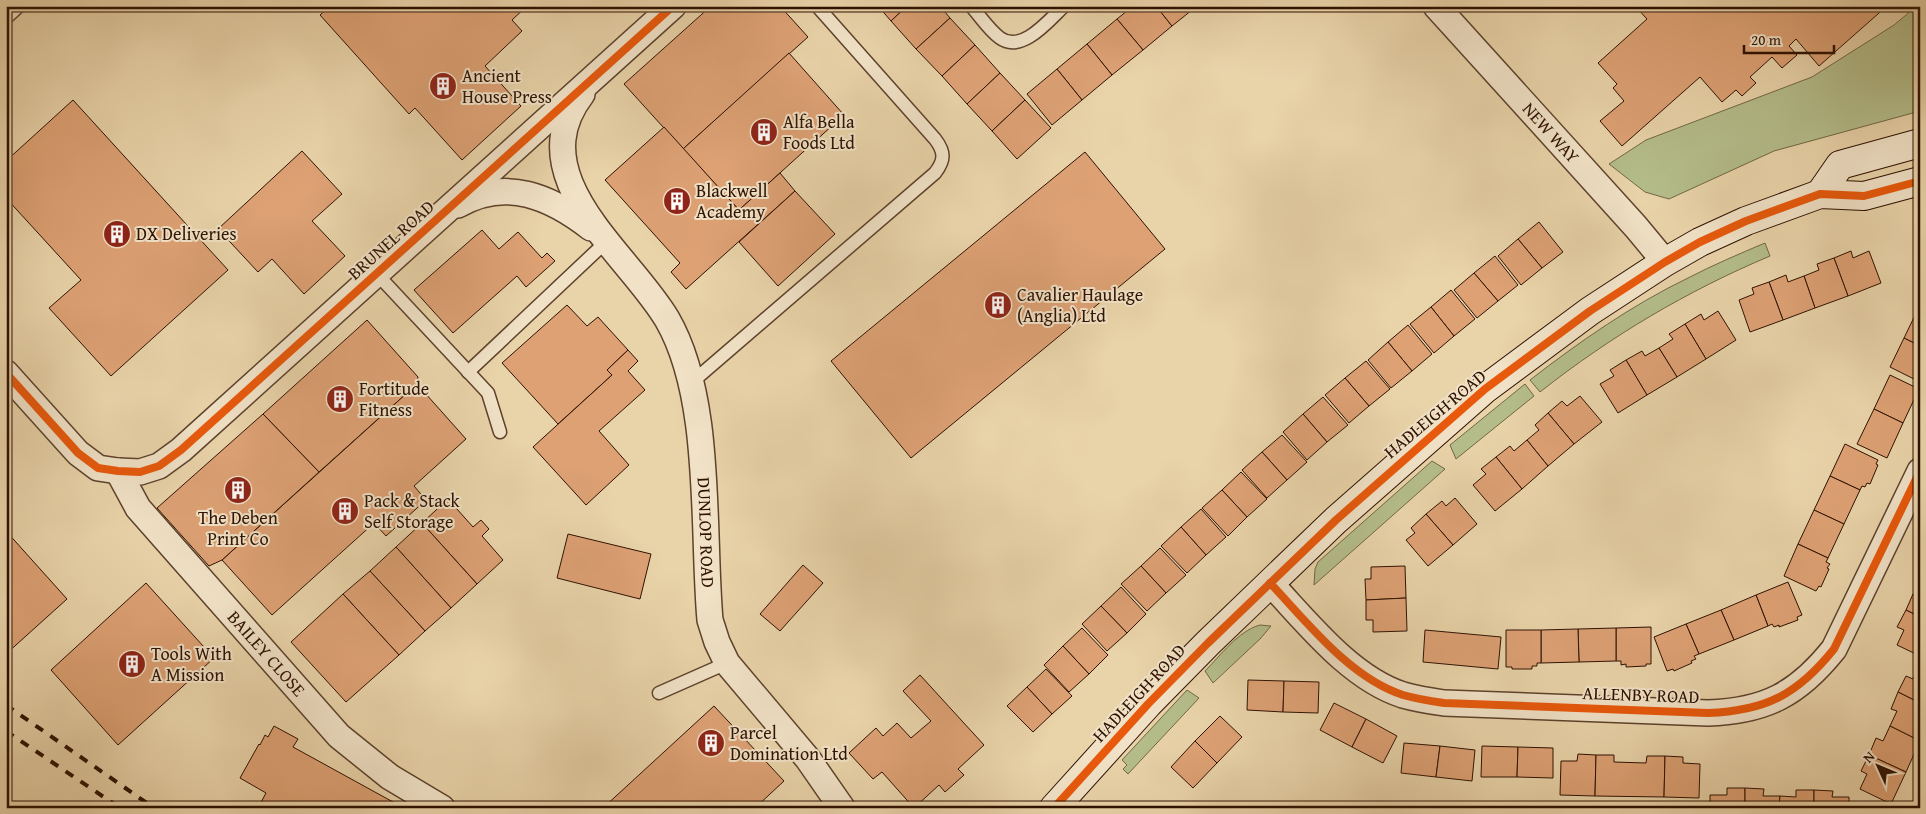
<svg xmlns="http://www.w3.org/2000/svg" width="1926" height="814" font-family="'Gentium Book Plus',serif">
<rect width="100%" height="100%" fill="#e9d3a9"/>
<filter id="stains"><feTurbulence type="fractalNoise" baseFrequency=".004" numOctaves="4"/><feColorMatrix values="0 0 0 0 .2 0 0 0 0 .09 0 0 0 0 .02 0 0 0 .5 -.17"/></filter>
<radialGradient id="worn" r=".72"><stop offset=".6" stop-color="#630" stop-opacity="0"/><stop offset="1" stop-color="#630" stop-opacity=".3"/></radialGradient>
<g fill="#b4bd8a" stroke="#716746">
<path d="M1917,6H1920V111L1774,151L1669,199L1645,192L1609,164L1646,140L1812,77L1894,25Z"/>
<path d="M1765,243L1770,256C1687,291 1611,336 1540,392L1530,380C1579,342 1632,305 1688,278C1713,265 1739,254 1765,243Z"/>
<path d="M1525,384L1534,396L1456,459L1450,445Z"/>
<path d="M1432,461L1445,469L1314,585L1315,569L1318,562Z"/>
<path d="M1260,625L1271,626L1260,639L1213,683L1205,671C1220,656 1238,631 1260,625Z"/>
<path d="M1187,690L1199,698L1128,774L1123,769L1127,765L1122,760Z"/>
</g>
<g fill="#dda174" stroke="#2e1102">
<path d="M330,6H527L512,20L522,31L485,66L521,106L462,160L415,108L409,114L320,15Z"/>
<path d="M711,6H780L808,37L683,149L624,84Z"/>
<path d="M878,6H907L891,21Z"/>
<path d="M907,6H940L950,18L916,49L891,21Z"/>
<path d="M1133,6H1156L1172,26L1143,50L1117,19Z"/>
<path d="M1156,6H1197L1172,26Z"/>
<path d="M1635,6H1887L1819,66L1796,39L1789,46L1797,55L1782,68L1772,57L1750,77L1756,83L1742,96L1736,90L1722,102L1700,77L1622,146L1600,121L1624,101L1613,88L1617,84L1598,63L1647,19Z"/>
<path d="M950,18L975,45L942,76L916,49Z"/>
<path d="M1117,19L1143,50L1112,75L1087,44Z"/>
<path d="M1087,44L1112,75L1082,100L1057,69Z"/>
<path d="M975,45L1000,73L967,104L942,76Z"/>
<path d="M789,53L844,115L739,210L683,149Z"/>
<path d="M1057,69L1082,100L1052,125L1027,94Z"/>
<path d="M1000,73L1025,100L992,131L967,104Z"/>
<path d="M73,100L228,270L111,376L49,308L81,280L6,198V161Z"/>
<path d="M1025,100L1051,128L1017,159L992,131Z"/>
<path d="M664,127L739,210L780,173L795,191L686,289L671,272L680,263L605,180Z"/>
<path d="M302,151L342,194L312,221L345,256L304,294L272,259L258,272L218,229Z"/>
<path d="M1085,152L1165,249L911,458L831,361Z"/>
<path d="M795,191L835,234L778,286L739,242Z"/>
<path d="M1539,222L1563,252L1542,268L1518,239Z"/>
<path d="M482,230L499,249L518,232L542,258L547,253L555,261L526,287L517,276L453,333L414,290Z"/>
<path d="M1518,239L1542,268L1521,285L1498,256Z"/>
<path d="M1851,251L1853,258L1869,251L1881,283L1848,296L1834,258Z"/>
<path d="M1495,256L1518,285L1498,301L1474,273Z"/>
<path d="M1834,258L1848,296L1815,308L1804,276L1819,270L1817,264Z"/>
<path d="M1474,273L1498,301L1477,318L1454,290Z"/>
<path d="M1786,275L1788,282L1804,276L1815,308L1783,320L1769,282Z"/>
<path d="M1769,282L1783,320L1750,332L1739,300L1754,294L1752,288Z"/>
<path d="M1451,290L1475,319L1454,336L1431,307Z"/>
<path d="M567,305L587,326L598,317L628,350L607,370L612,375L558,424L502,363Z"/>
<path d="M1431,307L1454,336L1434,353L1410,324Z"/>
<path d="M1918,309L1920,310V346L1904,338Z"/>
<path d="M1718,311L1736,340L1706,359L1685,324L1701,314L1704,320Z"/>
<path d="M367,320L418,377L417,384L319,472L263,414Z"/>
<path d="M1685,324L1706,359L1677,377L1659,348L1673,339L1669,334Z"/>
<path d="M1408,325L1432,354L1412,371L1388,342Z"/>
<path d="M1904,338L1920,346V382L1890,367Z"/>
<path d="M1388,342L1412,371L1391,388L1368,360Z"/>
<path d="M1659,348L1677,377L1647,395L1626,360L1642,351L1645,356Z"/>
<path d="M628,350L638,361L628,371L645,390L599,431L629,465L586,505L533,447L612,375L607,370Z"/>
<path d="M1626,360L1647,395L1618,413L1600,384L1614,376L1610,370Z"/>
<path d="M1366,361L1390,389L1369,406L1345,378Z"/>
<path d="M1890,375L1919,389L1903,423L1874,409Z"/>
<path d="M1345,378L1369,406L1349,423L1325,395Z"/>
<path d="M417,384L466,439L414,486L426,500L386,536L374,523L272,615L222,560Z"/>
<path d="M1580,396L1602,422L1574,444L1548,413L1562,401L1567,406Z"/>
<path d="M1323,397L1348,425L1327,442L1303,414Z"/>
<path d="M1874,409L1903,423L1887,458L1857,444Z"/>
<path d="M1548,413L1574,444L1548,466L1527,440L1539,430L1535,425Z"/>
<path d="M263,414L319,472L222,560L209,566L157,508Z"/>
<path d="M1303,414L1327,442L1307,460L1283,432Z"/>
<path d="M1282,435L1307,462L1287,480L1262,452Z"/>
<path d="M1527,440L1548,466L1522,489L1496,457L1510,446L1514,451Z"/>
<path d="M1845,444L1878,460L1876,464L1878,465L1870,484L1867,483L1865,487L1862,486L1860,490L1830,476Z"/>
<path d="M1262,452L1287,480L1267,498L1242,470Z"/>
<path d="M1496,457L1522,489L1495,511L1473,485L1486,474L1481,469Z"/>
<path d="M1241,472L1267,499L1247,517L1222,490Z"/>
<path d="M1830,476L1860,490L1844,524L1814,510Z"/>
<path d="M1222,490L1247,517L1228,536L1202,508Z"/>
<path d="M1455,498L1477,524L1453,545L1426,514L1442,501L1446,506Z"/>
<path d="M448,499L473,527L481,520L489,529L482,536L503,560L477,584L422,523Z"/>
<path d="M1201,509L1226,537L1206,555L1181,527Z"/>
<path d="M1814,510L1844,524L1828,558L1798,544Z"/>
<path d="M1426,514L1453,545L1428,566L1406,540L1415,533L1411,528Z"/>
<path d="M422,523L477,584L451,608L396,547Z"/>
<path d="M1181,527L1206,555L1187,573L1161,546Z"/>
<path d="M6,531L67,599L6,654Z"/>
<path d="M568,534L651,554L640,599L557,578Z"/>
<path d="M1798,544L1828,558L1826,562L1830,564L1827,568L1829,569L1821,587L1819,586L1816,591L1784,576Z"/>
<path d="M396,547L451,608L425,631L370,571Z"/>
<path d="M1160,548L1186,575L1166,593L1141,566Z"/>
<path d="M803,565L823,583L780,631L760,614Z"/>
<path d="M1141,566L1166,593L1147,611L1121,584Z"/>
<path d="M1405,566L1406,598L1366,600L1365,579H1371V567Z"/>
<path d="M370,571L425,631L399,655L343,594Z"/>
<path d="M1788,582L1802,615L1797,617L1798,620L1779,627V625L1774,627L1772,624L1768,626L1756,595Z"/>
<path d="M146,583L214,658L118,745L51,670Z"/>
<path d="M1121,587L1146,614L1127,633L1101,606Z"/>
<path d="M343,594L399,655L346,702L291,642Z"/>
<path d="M1913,594L1920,596V617L1906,610Z"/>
<path d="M1756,595L1768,626L1734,640L1721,610Z"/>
<path d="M1406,598L1407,631L1373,632V620H1366V600Z"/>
<path d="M1101,606L1127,633L1107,651L1082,624Z"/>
<path d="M1721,610L1734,640L1699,654L1686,624Z"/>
<path d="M1906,610L1920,617V656L1897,645L1904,630L1897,627Z"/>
<path d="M1686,624L1699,654L1694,656L1696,659L1691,661L1692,663L1674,671L1673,669L1667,671L1654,637Z"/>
<path d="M1651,627V664H1646V666L1626,667V664L1621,665V661H1616V628Z"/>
<path d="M1082,628L1108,655L1089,674L1063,646Z"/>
<path d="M1616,628V661L1579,662L1578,629Z"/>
<path d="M1578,629L1579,662L1541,663V630Z"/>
<path d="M1425,630L1501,637L1498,669L1423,662Z"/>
<path d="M1506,630H1541V663H1537V666H1532V669H1512V667H1506Z"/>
<path d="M1063,646L1089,674L1069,692L1044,665Z"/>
<path d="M1920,664V703L1898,692L1906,676L1913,679Z"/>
<path d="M1046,669L1072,696L1052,714L1027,687Z"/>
<path d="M920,675L984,745L958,769L964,775L945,792L939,785L914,808L882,772L873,779L849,753L876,728L883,736L897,723L911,738L931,721L903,691Z"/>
<path d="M1248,680L1284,681L1283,712L1247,710Z"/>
<path d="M1284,681L1319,682L1318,713L1283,712Z"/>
<path d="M1027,687L1052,714L1033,732L1007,706Z"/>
<path d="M1898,692L1920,703V741L1890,726L1897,711L1891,709Z"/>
<path d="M1334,703L1366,719L1352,747L1320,730Z"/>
<path d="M714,706L784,781L755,808H603Z"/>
<path d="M1220,716L1242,737L1217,763L1195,741Z"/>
<path d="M1366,719L1397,736L1383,763L1352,747Z"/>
<path d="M274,726L298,739L293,747L404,808H258L266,793L240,778L259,744L260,745L265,735L268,737Z"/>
<path d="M1890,726L1920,741L1906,772L1869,755L1876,738L1883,741Z"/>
<path d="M1195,741L1217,763L1193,788L1171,767Z"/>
<path d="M1404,743L1440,746L1436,777L1401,773Z"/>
<path d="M1440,746L1475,750L1472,781L1436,777Z"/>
<path d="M1482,746L1518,747L1517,777H1481Z"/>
<path d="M1518,747L1553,748V778L1517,777Z"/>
<path d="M1578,754L1596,755L1595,796L1560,795L1561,761H1577Z"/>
<path d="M1596,755H1614V762L1646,763L1647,756H1665L1664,797L1595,796Z"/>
<path d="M1869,755L1906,772L1891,804L1860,789L1867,774L1861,771Z"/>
<path d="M1665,756L1683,757V763L1700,764L1699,798L1664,797Z"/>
<path d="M1727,788H1745V808H1710V795H1727Z"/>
<path d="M1745,788L1764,789L1763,796H1780L1779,808H1745Z"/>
<path d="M1796,790H1814V808H1779L1780,796L1796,797Z"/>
<path d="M1814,790L1833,791L1832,797H1849V808H1814Z"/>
</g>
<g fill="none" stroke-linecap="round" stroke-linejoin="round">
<g stroke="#5d422c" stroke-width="15">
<g id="lane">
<path d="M971,6C980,16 989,30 1000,38C1022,54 1049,20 1064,6"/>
<path d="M6,18L19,6"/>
<path d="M376,273L488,393L500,432"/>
<path d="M468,372L607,241"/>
<path d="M691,383L935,173C945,160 945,152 935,139L817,6"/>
<path d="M659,693L727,663"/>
</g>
</g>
<g stroke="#5d422c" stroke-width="28">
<g id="street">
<path id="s1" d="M1436,6L1636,227L1665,262"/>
<path id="s2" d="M582,94C518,177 629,254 667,319C713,398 702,530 710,620L717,642L727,663L808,759L842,808"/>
<path d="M458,205C506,177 551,197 591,228"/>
<path d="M6,373L78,453L98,468L118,471L140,472L159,466L181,450L673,6"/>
<path id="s3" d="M118,471L138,508L339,736L390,777L442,808"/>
<path d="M1270,583C1307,622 1350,678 1403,695C1417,699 1430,701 1444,703L1708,713C1766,711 1798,694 1834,649L1920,471"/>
</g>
</g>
<g stroke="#2e1102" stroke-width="30">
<g id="secondary">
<path d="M1820,194L1840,165L1920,143"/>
<path d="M1054,808L1148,704L1208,643L1336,520L1485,389L1590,311L1665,262L1700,242L1746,221L1820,194L1864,196L1920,181"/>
</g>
</g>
<use href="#lane" stroke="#f1e2c7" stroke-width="12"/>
<use href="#street" stroke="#f1e2c7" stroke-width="25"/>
<use href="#secondary" stroke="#f1e2c7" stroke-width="28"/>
<g stroke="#2e1102" stroke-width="4" stroke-dasharray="9 9" stroke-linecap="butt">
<path d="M6,705L154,808"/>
<path d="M6,731L120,808"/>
</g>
<g stroke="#f1e2c7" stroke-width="11">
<g id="cycleway">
<path d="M6,373L78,453L98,468L118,471L140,472L159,466L181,450L673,6"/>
<path d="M1270,583C1307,622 1350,678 1403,695C1417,699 1430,701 1444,703L1708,713C1766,711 1798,694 1834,649L1920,471"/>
<path d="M1054,808L1148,704L1208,643L1336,520L1485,389L1590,311L1665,262L1700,242L1746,221L1820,194L1864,196L1920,181"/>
</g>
</g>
<use href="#cycleway" stroke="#e8590c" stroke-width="8"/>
</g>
<defs>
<g id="building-disc" transform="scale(1.4375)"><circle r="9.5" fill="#8f2418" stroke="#f1e2c7"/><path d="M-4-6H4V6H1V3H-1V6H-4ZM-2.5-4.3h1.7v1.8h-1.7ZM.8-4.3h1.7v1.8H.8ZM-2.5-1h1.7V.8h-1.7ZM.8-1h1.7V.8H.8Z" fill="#fff"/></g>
</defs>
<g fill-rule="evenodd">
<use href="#building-disc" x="443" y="86"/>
<use href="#building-disc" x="764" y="132"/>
<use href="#building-disc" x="677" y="201"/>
<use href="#building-disc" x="117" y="234"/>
<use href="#building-disc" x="998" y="305"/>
<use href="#building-disc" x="340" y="399"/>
<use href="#building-disc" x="238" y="490"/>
<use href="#building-disc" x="345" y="511"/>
<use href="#building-disc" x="132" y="664"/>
<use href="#building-disc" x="711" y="743"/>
</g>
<g text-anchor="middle" stroke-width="4" stroke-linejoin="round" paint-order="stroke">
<g font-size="18" fill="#2e1102" stroke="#f1e2c7" text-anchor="start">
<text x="462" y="82">Ancient<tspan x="462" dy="21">House Press</tspan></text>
<text x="783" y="128">Alfa Bella<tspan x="783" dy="21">Foods Ltd</tspan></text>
<text x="696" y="197">Blackwell<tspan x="696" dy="21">Academy</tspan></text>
<text x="136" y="240">DX Deliveries</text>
<text x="1017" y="301">Cavalier Haulage<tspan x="1017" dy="21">(Anglia) Ltd</tspan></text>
<text x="359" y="395">Fortitude<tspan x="359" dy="21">Fitness</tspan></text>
<text x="364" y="507">Pack &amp; Stack<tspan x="364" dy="21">Self Storage</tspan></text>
<text x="238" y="524" text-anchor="middle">The Deben<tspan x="238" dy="21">Print Co</tspan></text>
<text x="151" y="660">Tools With<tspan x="151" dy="21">A Mission</tspan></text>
<text x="730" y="739">Parcel<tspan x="730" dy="21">Domination Ltd</tspan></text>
</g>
<g font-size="18" fill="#2e1102" stroke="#f1e2c7">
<text dy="6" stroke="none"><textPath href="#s1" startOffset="171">NEW WAY</textPath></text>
<text transform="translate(391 240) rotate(-42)" y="6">BRUNEL ROAD</text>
<text transform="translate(1435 414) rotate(-40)" y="6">HADLEIGH ROAD</text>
<text dy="6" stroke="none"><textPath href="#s2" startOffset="481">DUNLOP ROAD</textPath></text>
<text dy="6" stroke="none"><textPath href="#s3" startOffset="236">BAILEY CLOSE</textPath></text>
<text transform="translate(1139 693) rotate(-47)" y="6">HADLEIGH ROAD</text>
<text transform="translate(1641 695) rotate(2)" y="6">ALLENBY ROAD</text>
</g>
</g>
<rect width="1926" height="814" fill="none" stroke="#e9d3a9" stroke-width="25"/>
<rect x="8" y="8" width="1911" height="799" fill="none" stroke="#2e1102" stroke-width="2.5"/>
<rect x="12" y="12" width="1901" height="789" fill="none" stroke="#2e1102"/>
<g transform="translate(1878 766) rotate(314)" stroke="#f1e2c7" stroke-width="4" paint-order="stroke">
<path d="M0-4L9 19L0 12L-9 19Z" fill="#2e1102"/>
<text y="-8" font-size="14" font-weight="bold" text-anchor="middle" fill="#2e1102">N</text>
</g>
<path d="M1744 45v8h90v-8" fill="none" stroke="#2e1102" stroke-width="2.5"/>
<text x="1751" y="45" font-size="15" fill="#2e1102" stroke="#f1e2c7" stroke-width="4" paint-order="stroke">20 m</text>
<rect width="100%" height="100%" filter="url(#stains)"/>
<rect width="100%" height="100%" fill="url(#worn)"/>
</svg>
